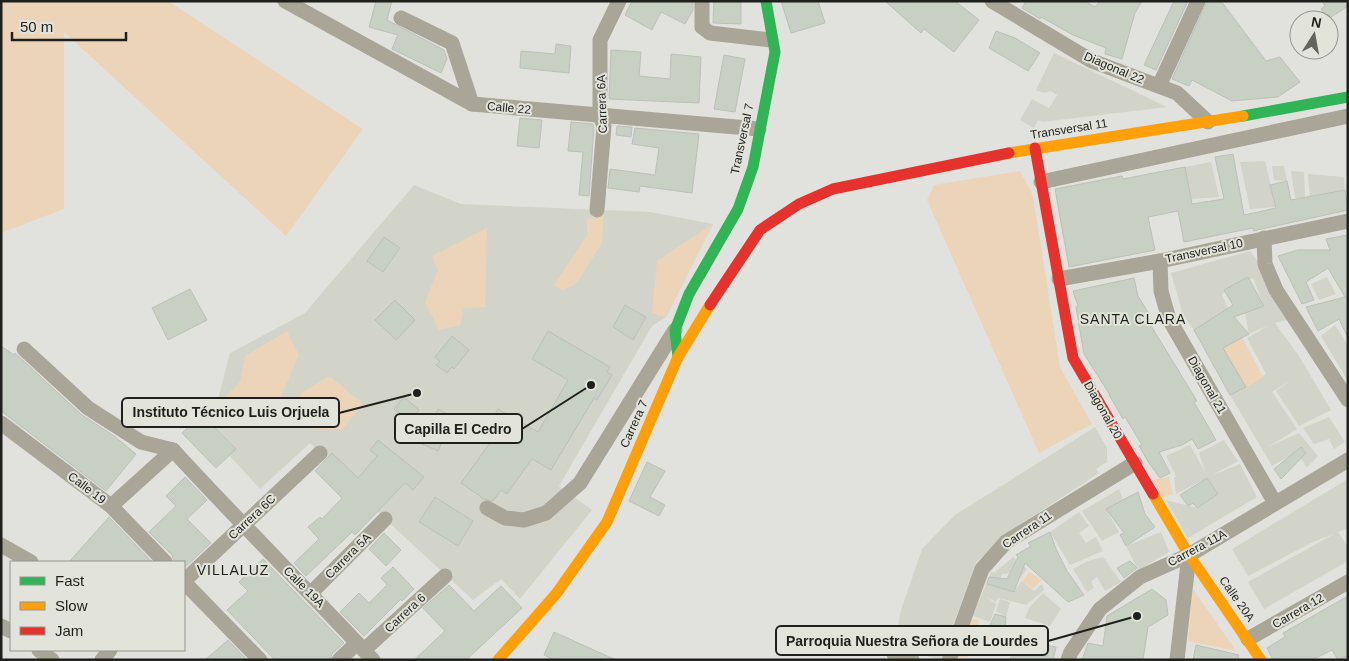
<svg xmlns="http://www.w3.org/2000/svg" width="1349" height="661" font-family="Helvetica,sans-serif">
<rect width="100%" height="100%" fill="#e1e2dd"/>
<g fill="#d2d4c9">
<path d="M1054,53L1167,107L1042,122L1038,120L1034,128L1020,120L1032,99L1049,108L1057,95L1051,91L1044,93L1036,90Z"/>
<path d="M1265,161L1276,207L1250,209L1240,162Z"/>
<path d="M1211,162L1219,197L1191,199L1185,167Z"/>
<path d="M1272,166H1284L1287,181L1274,180Z"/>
<path d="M1291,171L1304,172L1305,198H1295Z"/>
<path d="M1308,174L1344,177L1345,190L1310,197Z"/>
<path d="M414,185L461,204L650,212L713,224L666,317L652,326L559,486L592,510L520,599L501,579L473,600L385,519L310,443L260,489L209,433L230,353L305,313Z"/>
<path d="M1250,251L1266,272L1295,318L1275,323L1299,356L1331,410L1299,426L1276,391L1292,380L1272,392L1297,429L1268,447L1299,433L1318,456L1307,468L1297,452L1272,466L1230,395L1266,374L1247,338L1269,325L1249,334L1245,313L1264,306L1253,278L1222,294L1228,309L1194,330L1183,315L1171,273Z"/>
<path d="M1327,277L1336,294L1319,300L1311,284Z"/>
<path d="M1335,325L1348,345V381L1321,336Z"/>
<path d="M1329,417L1345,442L1334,449L1329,439L1314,444L1303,428Z"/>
<path d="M1095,427L1107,448V462L1096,469L1099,473L1021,524L977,561L940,660L896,647L900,613L922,549L955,515Z"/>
<path d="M1224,440L1238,461L1213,475L1240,464L1257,497L1188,538L1166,500L1197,508L1218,494L1207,478L1176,494L1174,478L1176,476L1166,456L1190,445L1205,472L1199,453Z"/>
<path d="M1348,479V528L1338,532L1348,546V561L1264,609L1248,582L1334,534L1313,542L1248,576L1232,549Z"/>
<path d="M1119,489L1123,500L1106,509L1119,532L1102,541L1082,511Z"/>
<path d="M1079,512L1089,526L1079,533L1086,543L1096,537L1103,551L1070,565L1050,532Z"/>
<path d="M1161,532L1169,552L1138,570L1126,546Z"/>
<path d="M1013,557L1027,569L1020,579L1013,573L1002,574L997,587L1014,592L1022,581L1034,591L1042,584L1044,590L1026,605L998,598L996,602L985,596L996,604L990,622L973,616L991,572L998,573L995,572Z"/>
<path d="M1103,557L1121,582L1105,591L1097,577L1091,582L1094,588L1087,592L1073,569L1088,561Z"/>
<path d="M1043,593L1061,609L1050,626L1025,618L1029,608Z"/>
<path d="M1000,599L1010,602L1006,617L996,611Z"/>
</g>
<g fill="#ecd4b9">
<path d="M1,1H168L363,129L286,236L64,32V209L1,233Z"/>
<path d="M1020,171L1033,196L1060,367L1092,424L1039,453L927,200L934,185Z"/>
<path d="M604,207L602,243L575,285L562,290L554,285L587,235V220Z"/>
<path d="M713,224L666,317L652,313L657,261Z"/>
<path d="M487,228L485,307L464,308L460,325L439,330L425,302L438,270L432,256Z"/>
<path d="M287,331L299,355L277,405L253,427L222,400L240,382L245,356Z"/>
<path d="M1242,337L1263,377L1246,387L1231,362L1214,369L1209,355Z"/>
<path d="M330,376L363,404L343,429H313L292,410L302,392Z"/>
<path d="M1169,477L1173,494L1162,498L1153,480Z"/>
<path d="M1029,572L1042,580L1033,589L1022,581Z"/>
<path d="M1193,589L1236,651L1188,641Z"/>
<path d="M972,619L979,620L976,633L981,632L979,643L971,644L968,657H958Z"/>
</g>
<g fill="#c7d0c3" stroke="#bebfbb">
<path d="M376,1H392L387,20L444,50L447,59L441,73L392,49L398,35L369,27Z"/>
<path d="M632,1H693V10L685,24L661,12L652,30L625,15Z"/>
<path d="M714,1H741V24L713,23Z"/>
<path d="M781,1H818L825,23L791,33Z"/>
<path d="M885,1H955L979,20L954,52L924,29L921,33Z"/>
<path d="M1026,1H1085L1095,7L1100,1H1142L1135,13L1122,59L1105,54L1106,48L1073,35L1041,17L1040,19L1022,8Z"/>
<path d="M1174,1H1188L1156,70L1144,65Z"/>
<path d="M1207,1H1221L1266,61L1280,57L1300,82L1278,97L1232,101L1192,80L1189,86L1172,79Z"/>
<path d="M1322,1H1348V6L1328,19L1321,9L1325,6Z"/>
<path d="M996,31L1015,38L1040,53L1028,71L989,48Z"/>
<path d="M556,44L571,46L569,73L520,68L521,51L555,54Z"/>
<path d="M611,50L641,52L639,76L670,79L671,54L701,57L699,103L609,99Z"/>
<path d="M724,55L745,59L735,112L714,109Z"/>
<path d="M520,118L542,120L539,148L517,146Z"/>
<path d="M571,122L593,124L594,127L589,196L579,195L583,152L568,151Z"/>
<path d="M617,126L632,127L631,137L616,135Z"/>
<path d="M635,128L699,134L692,193L640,186L639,192L608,188L610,169L655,175L659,148L632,144Z"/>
<path d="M1233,154L1244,215L1276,208L1270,185L1287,181L1291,200L1345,190L1348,210L1253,231V228L1184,242L1178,211L1148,217L1155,250L1069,267L1055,189L1122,176L1123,179L1185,167L1192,204L1224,199L1215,157Z"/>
<path d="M1348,235V338L1339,319L1318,331L1306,307L1345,297L1328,268L1306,282L1314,300L1302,304L1278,256L1298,250H1330L1326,239Z"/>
<path d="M384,237L400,248L383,272L367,261Z"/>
<path d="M1248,277L1264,306L1234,317L1249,334L1223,348L1246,387L1230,395L1194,330L1233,305L1224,290Z"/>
<path d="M1134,278L1138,296L1149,314L1145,316L1197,401L1194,402L1216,440L1198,449L1192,439L1182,445L1159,452L1170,473L1160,478L1149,463L1139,446L1142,445L1125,417L1123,419L1109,395H1110L1084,354L1076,307L1078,306L1073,291Z"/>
<path d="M190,289L207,320L168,340L152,308Z"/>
<path d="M395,300L415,320L396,340L375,320Z"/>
<path d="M625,305L646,317L633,340L613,327Z"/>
<path d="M548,331L610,367L607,372L612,375L597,400L594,398L551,470L532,459L507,494L501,490L493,501L484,499L461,483L492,440L483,435L498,409L538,432L568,380L532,359Z"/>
<path d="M452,336L469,350L454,369L452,367L447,373L436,365L440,361L435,357Z"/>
<path d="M1,346L14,355L15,353L82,415L114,436L136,454L106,491L1,411Z"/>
<path d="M404,397L419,410L409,422L394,409Z"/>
<path d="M438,409L454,417L438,451L422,444Z"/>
<path d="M201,414L236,449L216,468L182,433Z"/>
<path d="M378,440L424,477L413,490L405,483L355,535L352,532L306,576L294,563L319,539L308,527L320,517L322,519L342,498L315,471L332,453L358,478L377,456L370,450Z"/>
<path d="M1301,447L1306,453L1281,479L1274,469Z"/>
<path d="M647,462L665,471L650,497L665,505L659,516L629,501Z"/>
<path d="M185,477L207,500L187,519L211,543L184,568V562H174L172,555L149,532L176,506L166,496Z"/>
<path d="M1207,478L1218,494L1197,508L1193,503L1188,506L1180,495Z"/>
<path d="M1138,492L1145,514L1155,527L1126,546L1120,535L1124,533L1106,509Z"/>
<path d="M435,497L473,521L458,546L419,522Z"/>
<path d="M109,517L152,562H69Z"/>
<path d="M1050,532L1056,549L1067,571L1084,595L1068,602L1025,563L1014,592L987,584L989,577L1007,579L1018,557L1016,555L1031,546L1028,543Z"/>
<path d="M384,533L401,550L386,566L369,549Z"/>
<path d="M263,559L344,643L332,654L330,660H275L227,610L248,591L239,582Z"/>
<path d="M1130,561L1137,568L1124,578L1117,568Z"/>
<path d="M393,567L414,589L402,601L401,599L364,636L340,612L359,593L369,603L387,585L381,578Z"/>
<path d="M449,585L474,611L501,586L522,608L466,660H414L445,631L423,608Z"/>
<path d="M1152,589L1166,600L1168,615L1148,627L1143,660H1082L1088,643L1103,646L1107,616Z"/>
<path d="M1348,596V656L1338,660L1332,650L1312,660H1273L1267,648L1285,637L1283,633Z"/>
<path d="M995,614L1006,617L1005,630L990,625Z"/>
<path d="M554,632L616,660H554L544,655Z"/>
<path d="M228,640L247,660H205Z"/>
<path d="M1045,640V645L1056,647L1053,660H1010L1014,642Z"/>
<path d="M1196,645L1239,655L1238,660H1193Z"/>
</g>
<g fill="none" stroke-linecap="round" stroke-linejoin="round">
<g stroke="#a9a597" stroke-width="15">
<path d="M285,1L472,104L759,129"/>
<path d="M702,1V27L710,33L771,40"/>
<path d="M992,1L1092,61L1177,93L1208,122"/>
<path d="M401,18L452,43L472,104"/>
<path d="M1159,86L1198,1"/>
<path d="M1041,182L1348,116"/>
<path d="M597,210L604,126L600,116V40L619,1"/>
<path d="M1264,238L1265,264L1276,290L1348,400"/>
<path d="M1160,261L1161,291L1169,319L1275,503"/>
<path d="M1059,279L1160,261L1348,221"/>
<path d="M24,349L88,408L141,442L173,450"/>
<path d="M1,423L111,506L165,562"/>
<path d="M173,450C238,521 307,589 373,660"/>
<path d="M111,506L173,450"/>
<path d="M487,508L505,518L524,520L546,513L580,483L675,330"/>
<path d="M1,545L31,562"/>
<path d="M184,581L320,453"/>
<path d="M184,582L260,660"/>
<path d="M311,593L385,519"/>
<path d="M1,626L11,631"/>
<path d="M1248,639L1348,582"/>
<path d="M39,650L52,660"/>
<path d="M364,650L445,576"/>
<path d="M894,654L912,660"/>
<path d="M102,660L110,650"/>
<path d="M339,660L357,643"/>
<path d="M949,660L982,569L1006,542L1135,463"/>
<path d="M1068,660L1071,652L1100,609L1140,577L1189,555L1348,460"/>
<path d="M1177,660L1189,555"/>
</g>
<g stroke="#30b455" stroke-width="11">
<path d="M1243,116L1348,97"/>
<path d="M678,357L675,330L689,294L738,209L753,167L775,52L766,1"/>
</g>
<g stroke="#ff9f0a" stroke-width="11">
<path d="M1009,153L1243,116"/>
<path d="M1153,494L1189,555L1261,660"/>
<path d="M498,660L556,594L607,522L678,357L710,305"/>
</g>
<g stroke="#e5322d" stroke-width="11">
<path d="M1035,148L1073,358L1153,494"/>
<path d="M710,305L760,230L799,204L833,189L1009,153"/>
</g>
</g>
<g text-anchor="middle" stroke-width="4" stroke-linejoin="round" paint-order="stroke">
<g font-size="12" fill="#1f201d" stroke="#e2e4db">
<text transform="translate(1114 68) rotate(23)" y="4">Diagonal 22</text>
<text transform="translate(602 104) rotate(-92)" y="4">Carrera 6A</text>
<text transform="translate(509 108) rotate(5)" y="4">Calle 22</text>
<text transform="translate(1069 129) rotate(-9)" y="4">Transversal 11</text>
<text transform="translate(742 139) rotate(-78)" y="4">Transversal 7</text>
<text transform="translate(1204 251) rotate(-12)" y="4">Transversal 10</text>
<text transform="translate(1207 385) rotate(60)" y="4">Diagonal 21</text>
<text transform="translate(1103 410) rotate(60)" y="4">Diagonal 20</text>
<text transform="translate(634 424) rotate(-66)" y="4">Carrera 7</text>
<text transform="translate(87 488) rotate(37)" y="4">Calle 19</text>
<text transform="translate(252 517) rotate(-43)" y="4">Carrera 6C</text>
<text transform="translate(1027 530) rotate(-34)" y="4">Carrera 11</text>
<text transform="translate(1197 548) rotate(-28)" y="4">Carrera 11A</text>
<text transform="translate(348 556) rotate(-45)" y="4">Carrera 5A</text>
<text transform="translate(304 587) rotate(45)" y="4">Calle 19A</text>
<text transform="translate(1237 599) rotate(55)" y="4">Calle 20A</text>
<text transform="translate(1298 611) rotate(-30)" y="4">Carrera 12</text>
<text transform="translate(405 613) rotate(-43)" y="4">Carrera 6</text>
</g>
<g font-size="14" letter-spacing="1" fill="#1f201d" stroke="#e2e4db">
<text x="1133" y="324">SANTA CLARA</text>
<text x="233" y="575">VILLALUZ</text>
</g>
</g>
<path fill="none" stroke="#1f201d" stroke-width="2" d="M417 393L339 413M591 385L522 429M1137 616L1048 641"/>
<g fill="#1f201d" stroke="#e2e4db" stroke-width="2">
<circle cx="417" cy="393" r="5"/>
<circle cx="591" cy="385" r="5"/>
<circle cx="1137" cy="616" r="5"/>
</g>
<g fill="#e2e4db" stroke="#1f201d" stroke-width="2">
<rect x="122" y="398" width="217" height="29" rx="5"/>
<rect x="395" y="414" width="127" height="29" rx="5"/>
<rect x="776" y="626" width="272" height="29" rx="5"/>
</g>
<g font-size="14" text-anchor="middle" font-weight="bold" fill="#1f201d">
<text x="231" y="417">Instituto Técnico Luis Orjuela</text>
<text x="458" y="434">Capilla El Cedro</text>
<text x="912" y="646">Parroquia Nuestra Señora de Lourdes</text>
</g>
<rect width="1349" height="661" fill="none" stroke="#1f201d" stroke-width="5"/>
<rect x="10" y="561" width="175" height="90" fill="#e2e4db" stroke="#94968f"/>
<rect x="20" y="577" width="25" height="8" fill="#30b455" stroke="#94968f"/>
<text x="55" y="586" font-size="15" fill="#1f201d">Fast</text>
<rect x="20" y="602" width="25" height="8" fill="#ff9f0a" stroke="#94968f"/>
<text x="55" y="611" font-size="15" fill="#1f201d">Slow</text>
<rect x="20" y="627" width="25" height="8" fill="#e5322d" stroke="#94968f"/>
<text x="55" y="636" font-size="15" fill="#1f201d">Jam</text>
<g transform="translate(1314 35) rotate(11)"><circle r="24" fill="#e2e4db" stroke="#94968f"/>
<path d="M0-4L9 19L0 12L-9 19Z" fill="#636460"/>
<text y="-8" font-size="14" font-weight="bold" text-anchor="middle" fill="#1f201d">N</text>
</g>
<path d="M12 32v8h114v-8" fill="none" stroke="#1f201d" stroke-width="2.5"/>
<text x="20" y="32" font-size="15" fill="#1f201d" stroke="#e2e4db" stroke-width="4" paint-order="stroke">50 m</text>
</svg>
